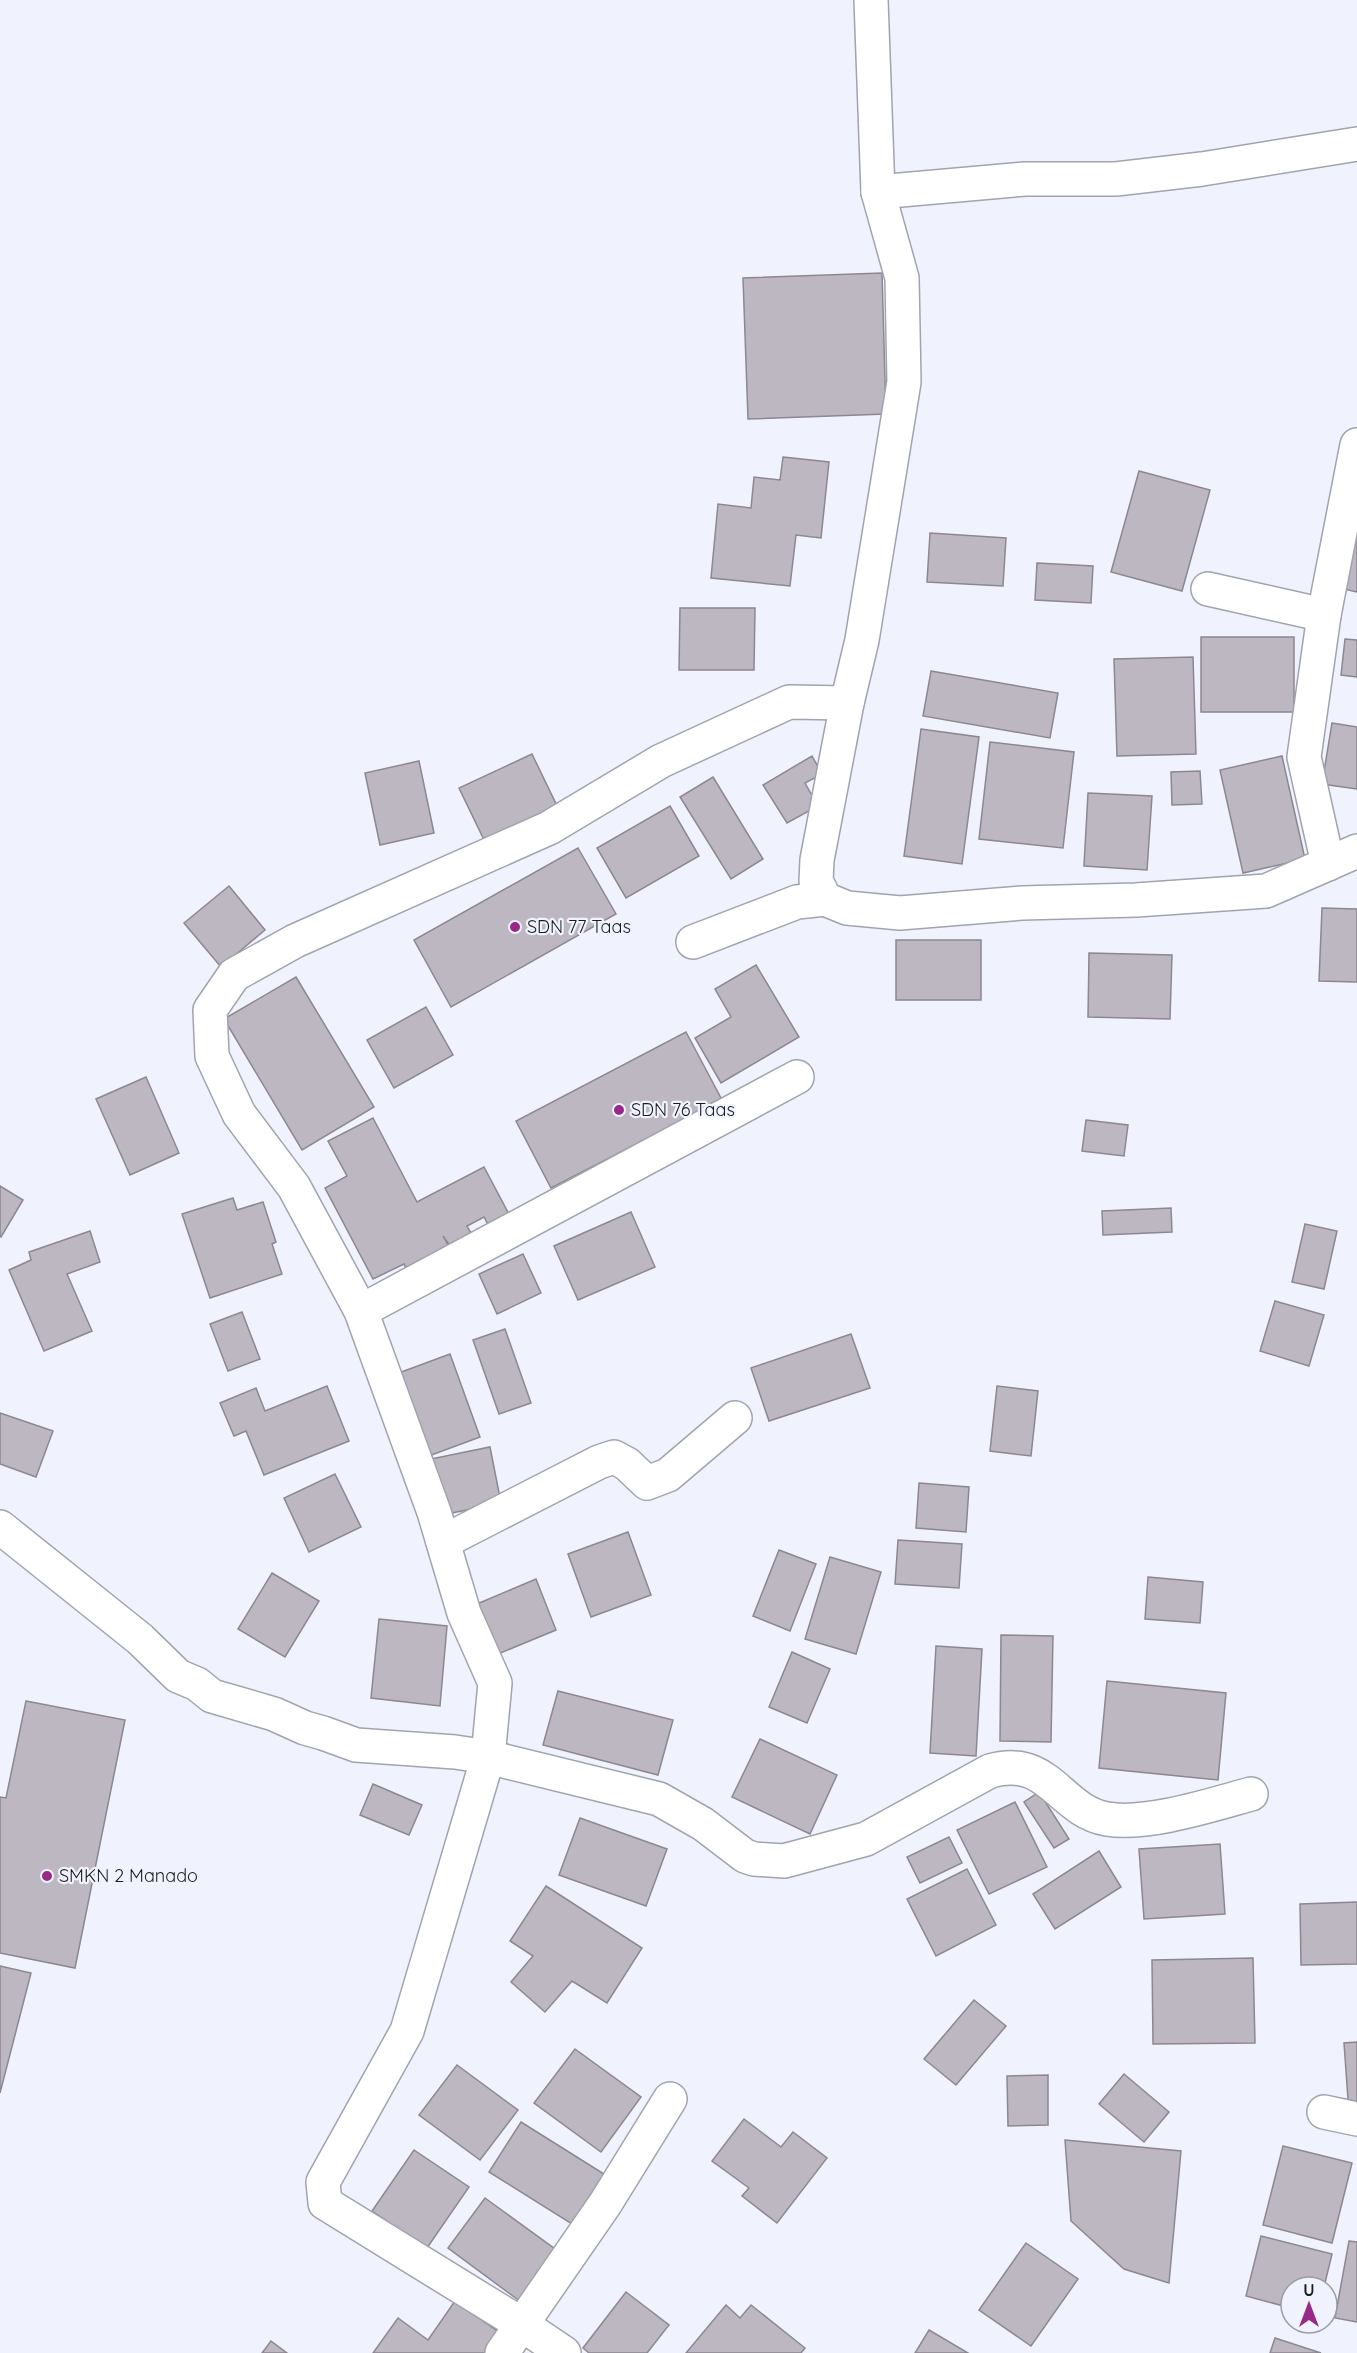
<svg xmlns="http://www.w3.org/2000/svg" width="1357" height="2353" font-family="Quicksand,sans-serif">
<rect width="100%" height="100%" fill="#f0f3fe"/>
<g fill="#bdb7c1" stroke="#8c8790" stroke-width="1.5">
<path d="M882,273L886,414L748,419L743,278Z"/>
<path d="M783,457L829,462L821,538L796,535L790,586L711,578L718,504L751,508L754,477L780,480Z"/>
<path d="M1139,471L1210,490L1182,591L1111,572Z"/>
<path d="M1357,471V592L1330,586Z"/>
<path d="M930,533L1006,538L1003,586L927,582Z"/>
<path d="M1037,563L1093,566L1091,603L1035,600Z"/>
<path d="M680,608H755L754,670H679Z"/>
<rect x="1201" y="637" width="93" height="75"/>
<path d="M1345,639L1357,640V677L1341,675Z"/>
<path d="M1193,657L1196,754L1117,756L1114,659Z"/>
<path d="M931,671L1058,693L1050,738L923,716Z"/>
<path d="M1332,723L1357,727V789L1322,784Z"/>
<path d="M921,729L979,737L962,864L904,856Z"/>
<path d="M990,742L1074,752L1063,848L979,839Z"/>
<path d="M532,754L559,810L486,844L459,788Z"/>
<path d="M812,756L822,774L805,783L818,806L787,823L763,785Z"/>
<path d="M1282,756L1305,859L1243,873L1220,770Z"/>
<path d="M419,761L434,833L380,845L365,773Z"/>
<path d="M1200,771L1202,804L1172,805L1171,772Z"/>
<path d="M713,777L763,859L731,879L680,797Z"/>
<path d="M1088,793L1152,796L1147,870L1084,866Z"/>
<path d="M670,806L699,856L626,898L597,848Z"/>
<path d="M578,848L616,914L451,1007L414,940Z"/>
<path d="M229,886L265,930L221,967L184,923Z"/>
<path d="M1322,908L1357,909V982L1319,981Z"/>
<rect x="896" y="940" width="85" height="60"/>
<path d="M1089,953L1172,955L1170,1019L1088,1017Z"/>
<path d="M756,965L799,1037L721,1083L695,1038L731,1017L715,989Z"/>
<path d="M296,977L374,1107L302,1150L224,1019Z"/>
<path d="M426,1007L453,1055L394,1088L367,1040Z"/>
<path d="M686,1032L722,1100L551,1188L516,1121Z"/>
<path d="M146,1077L179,1153L130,1175L96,1099Z"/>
<path d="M373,1118L417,1202L484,1167L512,1220L491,1230L484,1217L467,1226L475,1240L453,1250L443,1236L453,1254L410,1277L404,1264L373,1279L325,1188L347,1176L328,1141Z"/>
<path d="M1086,1120L1128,1125L1124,1156L1082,1151Z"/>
<path d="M0,1186L23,1200L1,1237L0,1236Z"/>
<path d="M233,1198L237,1210L263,1202L276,1242L272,1244L282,1274L210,1298L182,1214Z"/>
<path d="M1171,1208L1172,1232L1103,1235L1102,1211Z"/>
<path d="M631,1212L655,1267L578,1300L554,1246Z"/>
<path d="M1305,1224L1337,1231L1324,1289L1292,1282Z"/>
<path d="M90,1231L100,1262L67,1274L92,1331L44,1351L9,1270L31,1260L29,1252Z"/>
<path d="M523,1254L541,1293L497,1314L479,1274Z"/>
<path d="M1275,1301L1324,1315L1309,1366L1260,1351Z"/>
<path d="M242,1312L260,1359L228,1371L210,1324Z"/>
<path d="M505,1329L531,1403L499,1414L473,1340Z"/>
<path d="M851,1334L870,1388L769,1421L751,1368Z"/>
<path d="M450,1354L480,1437L426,1457L396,1374Z"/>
<path d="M327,1386L349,1441L264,1475L246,1431L234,1436L220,1403L256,1388L265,1411Z"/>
<path d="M997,1386L1038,1391L1031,1456L990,1451Z"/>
<path d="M0,1413L53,1431L36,1477L0,1464Z"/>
<path d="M490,1447L501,1503L437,1516L426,1460Z"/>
<path d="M335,1474L361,1527L309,1552L284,1498Z"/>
<path d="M919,1483L969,1487L966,1532L916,1528Z"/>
<path d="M628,1532L651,1595L591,1617L568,1554Z"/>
<path d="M898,1540L962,1544L959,1588L895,1584Z"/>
<path d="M779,1550L816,1564L790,1631L753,1616Z"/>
<path d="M830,1557L881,1572L856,1654L805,1639Z"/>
<path d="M272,1573L319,1601L285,1657L238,1629Z"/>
<path d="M1148,1577L1203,1582L1200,1623L1145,1619Z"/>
<path d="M536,1579L556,1630L498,1654L477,1604Z"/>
<path d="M379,1619L447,1626L440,1706L371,1698Z"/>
<path d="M1001,1635L1053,1636L1051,1742L1000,1741Z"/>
<path d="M936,1646L982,1649L976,1756L930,1753Z"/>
<path d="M792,1652L830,1669L807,1723L769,1707Z"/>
<path d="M1107,1681L1226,1693L1218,1780L1099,1768Z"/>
<path d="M558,1691L673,1720L658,1775L543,1745Z"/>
<path d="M26,1701L125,1720L75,1968L0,1953V1797L6,1798Z"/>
<path d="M760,1739L837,1775L810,1834L732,1797Z"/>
<path d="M373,1784L422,1805L409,1835L360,1815Z"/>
<path d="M1039,1792L1069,1839L1054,1848L1024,1802Z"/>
<path d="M1015,1802L1047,1867L989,1894L957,1830Z"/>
<path d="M580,1818L667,1849L646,1906L559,1875Z"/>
<path d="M949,1837L962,1863L920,1883L907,1857Z"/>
<path d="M1220,1844L1225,1914L1144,1919L1139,1849Z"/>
<path d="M1099,1851L1121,1887L1055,1929L1033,1894Z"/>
<path d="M967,1869L996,1925L936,1956L907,1899Z"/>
<path d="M546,1886L642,1948L607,2003L572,1981L545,2012L511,1982L533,1956L510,1941Z"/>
<path d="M1357,1902V1964L1301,1965L1300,1904Z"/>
<path d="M1253,1958L1255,2043L1153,2044L1152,1960Z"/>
<path d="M0,1966L31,1973L0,2093Z"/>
<path d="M974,2000L1006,2026L956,2085L924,2059Z"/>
<path d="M1357,2042V2113H1349L1344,2043Z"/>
<path d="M575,2049L641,2097L601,2152L534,2103Z"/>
<path d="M457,2065L518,2110L480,2160L419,2115Z"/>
<path d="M1124,2074L1169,2112L1144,2142L1099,2104Z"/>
<path d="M1048,2075V2125L1008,2126L1007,2076Z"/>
<path d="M744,2119L781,2147L793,2132L827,2158L777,2223L742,2196L749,2188L712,2161Z"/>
<path d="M521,2122L604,2174L572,2224L489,2172Z"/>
<path d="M1065,2140L1181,2151L1169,2283L1124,2269L1071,2221Z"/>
<path d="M1283,2146L1352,2163L1332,2243L1263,2225Z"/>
<path d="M414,2150L469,2187L427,2248L372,2211Z"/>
<path d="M485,2198L562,2254L525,2305L448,2248Z"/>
<path d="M1261,2236L1332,2254L1324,2287H1291V2308L1246,2296Z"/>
<path d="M1349,2241L1357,2242V2322L1335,2318Z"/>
<path d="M1026,2243L1078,2279L1031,2346L979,2310Z"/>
<path d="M626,2292L669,2325L647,2353H589L583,2348Z"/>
<path d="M455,2301L500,2333L486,2353H373L398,2318L428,2340Z"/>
<path d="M726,2305L740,2318L751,2305L805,2348L801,2353H686Z"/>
<path d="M929,2330L968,2353H915Z"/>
<path d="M1275,2338L1321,2353H1270Z"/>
<path d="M271,2341L287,2353H262Z"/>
</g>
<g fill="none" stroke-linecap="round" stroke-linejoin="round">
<g stroke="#a0a4ae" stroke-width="36">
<g id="minor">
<path d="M871,0L878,192L902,278L904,382L862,640L847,703L817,860L816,881L825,899L847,908L900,913L1022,903L1136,900L1266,891L1357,851"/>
<path d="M878,192L1025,179H1116L1202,169L1357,144"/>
<path d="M1208,589L1324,615L1304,757L1328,864"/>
<path d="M1324,615L1357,445"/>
<path d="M693,942L797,902L825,899"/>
<path d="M361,1311L797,1077"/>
<path d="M0,1527L140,1639L178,1676L197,1684L212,1696L274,1714L305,1728L323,1733L356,1745L455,1752L488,1757L659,1799L703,1824L745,1856L754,1859L784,1861L866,1839L990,1771C1050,1754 1058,1810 1107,1819C1146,1826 1211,1805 1251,1794"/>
<path d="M443,1542L599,1462L614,1457L627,1464L647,1483L668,1475L735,1418"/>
<path d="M1324,2112L1357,2119"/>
<path d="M502,2353L605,2204L670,2099"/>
<path d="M564,2353L521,2324L325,2203L323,2182L407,2031L488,1757L495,1683L464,1613L434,1512L361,1311L294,1187L239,1114L212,1056L210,1010L234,975L295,941L549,828L661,761L789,702L847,703"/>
</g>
</g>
<use href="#minor" stroke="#fff" stroke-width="33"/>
</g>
<g fill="#972989" stroke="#f0f3fe" stroke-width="2">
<circle cx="515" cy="927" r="6"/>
<circle cx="619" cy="1110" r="6"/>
<circle cx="47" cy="1876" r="6"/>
</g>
<g text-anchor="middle" stroke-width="4.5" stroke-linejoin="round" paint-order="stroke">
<g font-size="18" fill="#1b1c20" stroke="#f0f3fe" text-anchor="start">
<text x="527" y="933">SDN 77 Taas</text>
<text x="631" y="1116">SDN 76 Taas</text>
<text x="59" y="1882">SMKN 2 Manado</text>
</g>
</g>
<g transform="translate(1309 2305)"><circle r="28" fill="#f0f3fe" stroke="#9b9da5" stroke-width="1.5"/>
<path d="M0-4.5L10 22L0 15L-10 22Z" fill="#972989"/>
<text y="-9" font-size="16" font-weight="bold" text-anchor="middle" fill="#1b1c20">U</text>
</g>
</svg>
